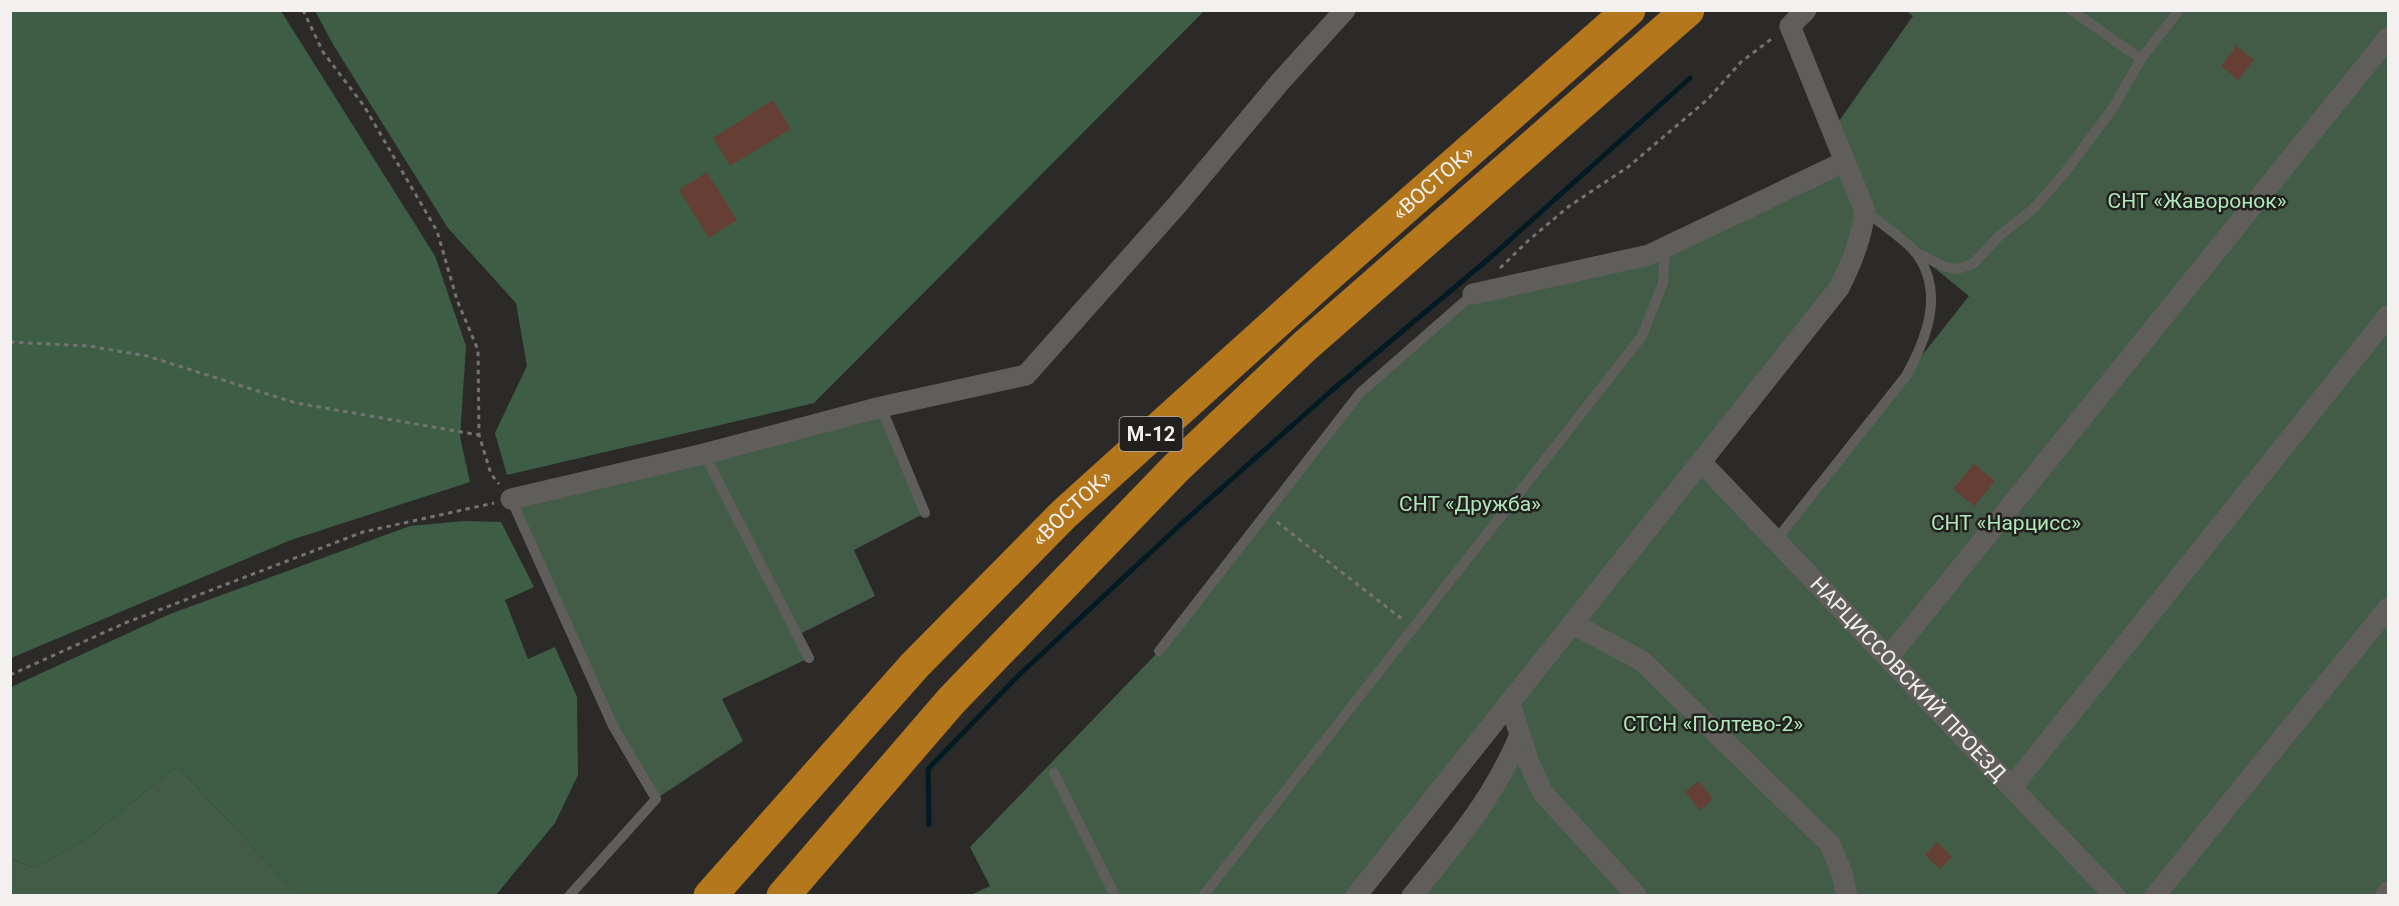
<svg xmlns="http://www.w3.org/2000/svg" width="2399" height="906" font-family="Roboto,sans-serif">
<rect width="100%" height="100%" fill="#2c2a28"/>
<g fill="#425c47" fill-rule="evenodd">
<path d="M1906,11H2388V895H1412L1520,735L1510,704L1355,895H971L990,886L970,847L1159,651L1360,393L1473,294L1649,255L1844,162L1832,131L1913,16ZM1865,212L1969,296L1776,540L1701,462L1854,259Z"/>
<path d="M881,407L925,513L854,550L875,596L798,635L809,658L722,699L743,741L656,799L613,726L511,499Z"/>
<path d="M177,766L292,889L308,895L11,896V859L35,868L88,838Z"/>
</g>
<g fill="#3d5e44">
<path d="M11,10L281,11L435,256L466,346L460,437L470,482L291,540L11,658Z"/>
<path d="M315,11H1204L814,403L507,475L495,433L527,366L516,303L448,228L334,46Z"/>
<path d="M464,521L501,522L534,587L505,600L528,659L555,647L577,697L578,775L555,823L496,895L308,896L292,889L177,766L88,838L35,868L11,859V687L170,614L410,526Z"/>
</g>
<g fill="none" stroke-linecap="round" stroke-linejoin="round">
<path stroke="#021a22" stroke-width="5" d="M929,825L928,769L1017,677L1180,525L1330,392L1492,256L1690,78"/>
</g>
<g fill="#653e34">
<path d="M2236,46L2254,60L2238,80L2221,66Z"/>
<path d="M773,100L791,129L730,166L713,138Z"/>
<path d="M707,172L737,220L709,238L679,190Z"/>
<path d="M1974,464L1995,481L1974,506L1953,489Z"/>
<path d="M1699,781L1713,799L1700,810L1685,792Z"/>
<path d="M1937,842L1952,857L1940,869L1925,855Z"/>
</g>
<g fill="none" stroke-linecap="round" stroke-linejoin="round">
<g stroke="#757371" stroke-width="3" stroke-dasharray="4.5 4.5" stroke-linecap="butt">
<path d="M303,10L323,52L364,106L437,231L457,300L478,350L479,435L491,474L499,484"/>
<path d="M1500,268L1529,240L1568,207L1628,167L1708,99L1741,62L1774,37"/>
<path d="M10,342L89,346L147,356L296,403L479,435"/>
<path d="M1277,522L1402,619"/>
<path d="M10,675L125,623L363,532L494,503"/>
</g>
<g stroke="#605e5b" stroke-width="10">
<path d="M2071,10L2141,59"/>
<path d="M1915,252L1945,267L1957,269L1973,264L2000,235L2032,210L2063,175L2113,108L2141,59L2179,10"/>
<path d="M881,407L925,513"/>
<path d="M704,454L809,658"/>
<path d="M511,499L613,726L656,799L569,896"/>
<path d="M1776,540L1906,376C1927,338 1945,292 1916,253C1905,239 1880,223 1865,211"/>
<path d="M1159,651L1360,393L1473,294"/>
<path d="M1054,773L1115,896"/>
<path d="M1203,896L1642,336L1663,283L1665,248"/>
</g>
<g stroke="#605e5b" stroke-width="21">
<path d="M1473,294L1649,255L1844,162"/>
<path id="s1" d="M1701,462L2115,896"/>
<path d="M511,499L704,454L881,407L1026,375L1177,205L1280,82L1345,10"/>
<path d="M1573,624L1642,661L1830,844L1842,873L1847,896"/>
<path d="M1888,658L2388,38"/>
<path d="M1510,703L1529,763L1543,793L1637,896"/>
<path d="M2012,787L2388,316"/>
<path d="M1356,896L1839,288C1852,262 1861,240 1865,211L1790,26L1806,10"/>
<path d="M1412,896C1456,842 1493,799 1520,735"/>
<path d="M2155,896L2388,608"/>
<path d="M2386,896L2388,892"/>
</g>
<g stroke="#b5771c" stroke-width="33">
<path id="s2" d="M710,896L915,665L1064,514L1331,273L1629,10"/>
<path d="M783,896L951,701L1176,468L1305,346L1688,10"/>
</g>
</g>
<g text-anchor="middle" stroke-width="5" stroke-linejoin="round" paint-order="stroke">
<rect fill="#22201e" stroke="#b4b2b0" stroke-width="1.5" x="1119.5" y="417" width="63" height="34" rx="4.5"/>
<g font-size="20" font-weight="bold" fill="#f2f1ef">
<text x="1151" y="441">М-12</text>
</g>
<g font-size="21" fill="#f2f1ef" stroke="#22201e">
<text dy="7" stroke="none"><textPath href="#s2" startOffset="1017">«ВОСТОК»</textPath></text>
<text dy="7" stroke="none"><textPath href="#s2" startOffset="531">«ВОСТОК»</textPath></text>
<text dy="7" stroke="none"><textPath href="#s1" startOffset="300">НАРЦИССОВСКИЙ ПРОЕЗД</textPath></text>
</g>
<g font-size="21" fill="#aee7b9" stroke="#22201e">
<text x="2197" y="208">СНТ «Жаворонок»</text>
<text x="1470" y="511">СНТ «Дружба»</text>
<text x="2006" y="530">СНТ «Нарцисс»</text>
<text x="1713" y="731">СТСН «Полтево-2»</text>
</g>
</g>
<rect width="2399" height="906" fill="none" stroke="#f2f1ef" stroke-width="24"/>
</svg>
